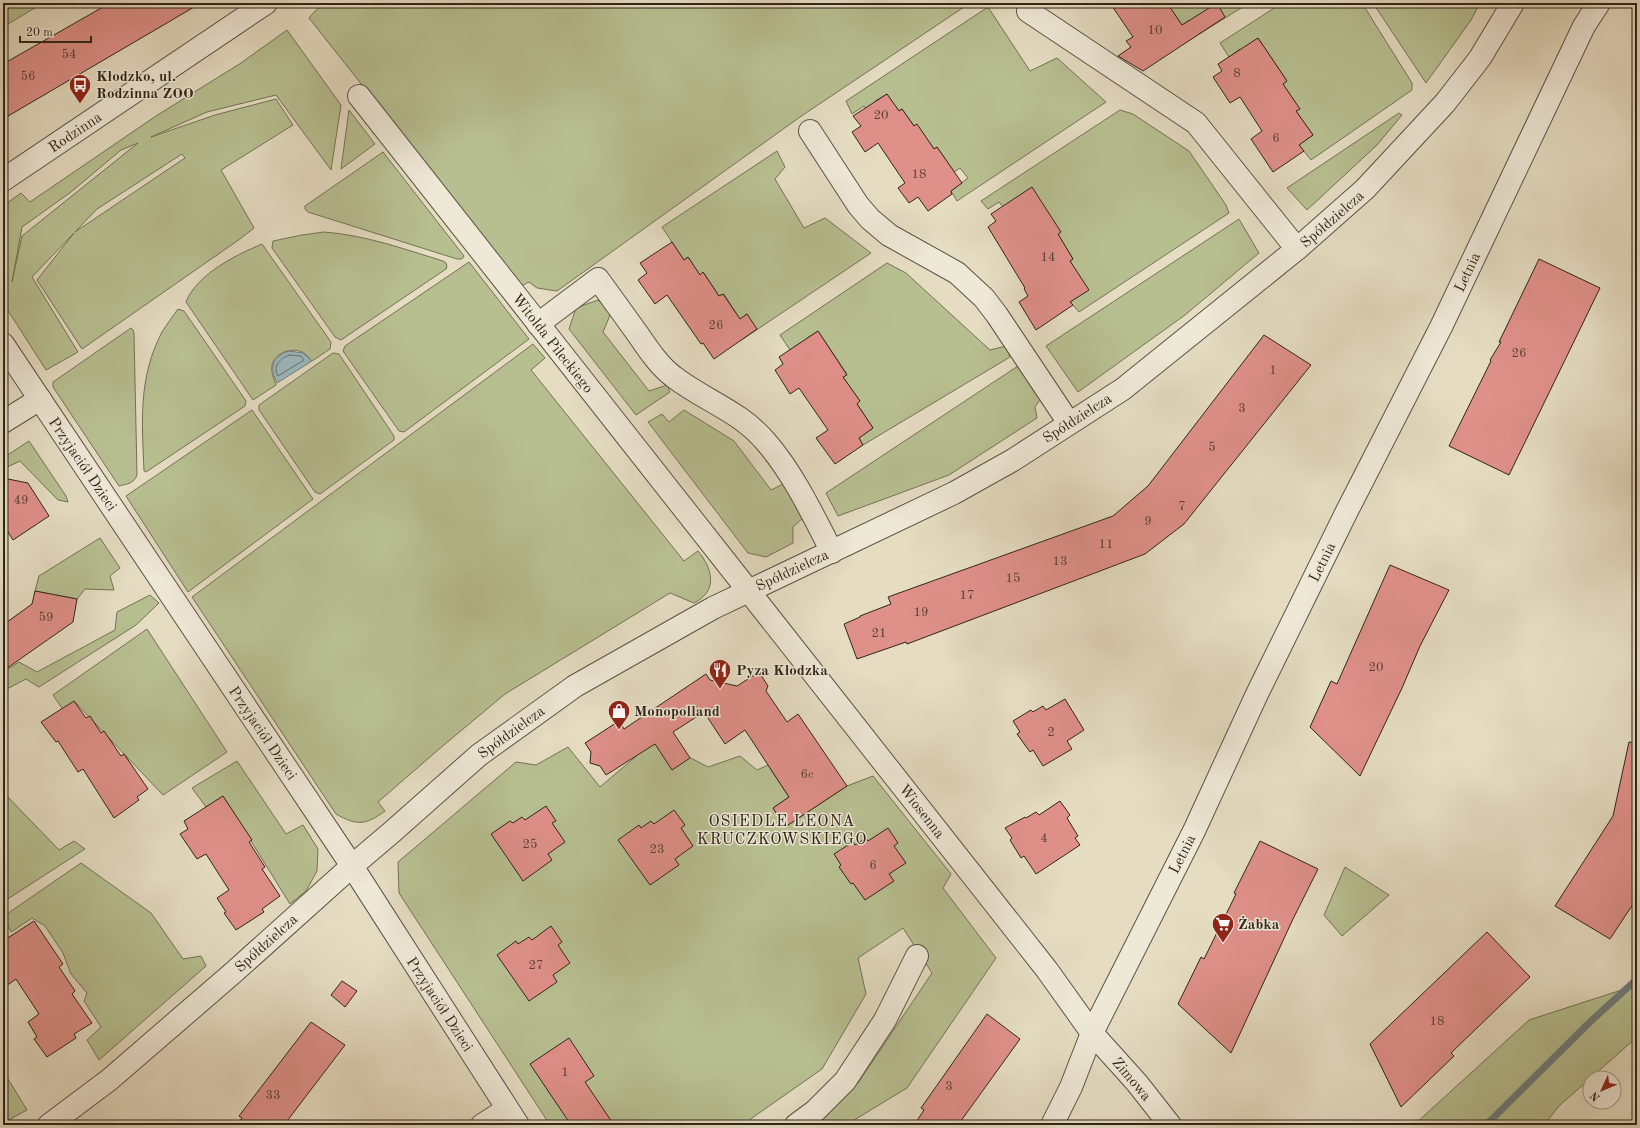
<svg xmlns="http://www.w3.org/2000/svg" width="1640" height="1128" font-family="'Old Standard TT',serif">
<rect width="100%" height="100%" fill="#e5dcc2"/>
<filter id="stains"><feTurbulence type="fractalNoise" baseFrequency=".005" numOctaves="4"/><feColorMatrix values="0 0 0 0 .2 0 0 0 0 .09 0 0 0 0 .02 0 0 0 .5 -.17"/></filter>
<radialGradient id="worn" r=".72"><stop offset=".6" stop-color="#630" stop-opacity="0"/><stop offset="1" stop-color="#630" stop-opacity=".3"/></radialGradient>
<g fill="#b7bf91" stroke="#737255" fill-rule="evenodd">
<path d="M3,3H43L3,27Z"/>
<path d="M326,3H970L800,117L557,291L537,288L529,282L521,286L309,18L315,11Z"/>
<path d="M1167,3H1249L1180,46L1178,43L1196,31L1189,20L1182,25Z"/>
<path d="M1282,3H1362L1412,83V90L1311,160L1299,145L1313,135L1296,111L1299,109L1283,84L1287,81L1258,38L1246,46L1243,54L1240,49L1229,57L1220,43Z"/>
<path d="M1373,3H1480L1471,20L1426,83Z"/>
<path d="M988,7L1030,71L1057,58L1106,102L957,201L951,191L968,178L960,168L954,172L937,147L934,149L917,125L914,126L902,109L899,111L887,94L875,101L878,105L868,111L864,106L852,114L846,101Z"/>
<path d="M287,30L341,105L331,170L276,95L207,112L151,137L215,115L276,99L293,125L221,170L254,228L240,239L82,349L37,280L74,233L32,277L78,352L46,370L7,309L8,303L3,297V206L21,193L30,202L156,116L241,63ZM138,143L22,236L12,282L22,227L71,192L121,150ZM182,154L185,158L75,232L97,209Z"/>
<path d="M349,110L375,144L341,169Z"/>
<path d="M1120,110L1133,114L1189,151L1226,205L1229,213L1079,312L1070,302L1088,290L1070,261L1073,259L1058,234L1003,207L999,202L988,209L981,201Z"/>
<path d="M1399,113L1402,115L1377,145L1307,210L1287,188Z"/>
<path d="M777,151L785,167L775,179L804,228L825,218L871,253L740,341L747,314L740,319L724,294L719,296L704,273L700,275L688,257L684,260L662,227Z"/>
<path d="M383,152L464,256L462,259H457L308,212L305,209V206Z"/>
<path d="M1239,219L1259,253L1185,315L1078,392L1046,346Z"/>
<path d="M324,232C365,235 404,249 443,261L446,263L447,266L446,269L341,340L335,337L272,248L273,241L302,235Z"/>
<path d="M262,244L331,342L330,349L312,361C309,358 306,354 302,352C292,347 273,353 272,366C271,373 274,379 276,385L253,400L186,302C197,274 236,255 262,244Z"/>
<path d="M469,262L529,339L404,432L399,431L343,351L345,346Z"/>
<path d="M887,263L906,273L990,350L1006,346L1010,357L863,445L859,438L873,428L857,404L860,401L843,377L847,374L818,331L807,338L804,348L800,343L790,350L780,335Z"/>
<path d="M598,300L611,313L603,332L649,391L667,385L670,392L636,415L569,329L576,308Z"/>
<path d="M178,309L184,311L246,401L245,406L146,472L144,471C142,421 138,378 162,332C167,324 173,316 178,309Z"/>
<path d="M131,328L133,330L134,334L137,475C134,484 126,484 119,486L53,387V382Z"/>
<path d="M533,344L545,358L531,370L684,561L698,551C713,569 718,591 694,603L670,593L505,694L438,750L378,802L385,811C366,825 357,826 336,814L192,597Z"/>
<path d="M333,353L339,354L394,436V440L320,494L315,492L259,410V405Z"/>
<path d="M1018,366L1041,398L1035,407L1037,418L949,475L838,516L826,493Z"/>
<path d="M252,410L313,499L188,592L126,496Z"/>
<path d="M684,410L734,441L771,490L785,483L803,518L793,527V543L766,557L748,553L648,422L662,414L669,422Z"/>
<path d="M29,441L66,496L68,502L58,500L20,461L3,469V458Z"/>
<path d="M100,538L120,568L110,576L114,590L85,589L77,599L35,591L39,576Z"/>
<path d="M150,595L159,603L136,625L39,687L26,679L3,691V672L19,662L37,672L115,630L117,612Z"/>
<path d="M147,629L227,752L163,795L74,701L64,711L53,695Z"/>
<path d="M651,737L708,767L740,756L757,770L768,765L789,797L773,808L785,827L847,786L873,776L951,874L943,888L996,958L907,1088L846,1125H818V1122L858,1083L932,973L903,928L858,958L866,994L822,1069L742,1125H550L399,893L398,862L516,762L536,765L568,747L600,787L640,753Z"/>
<path d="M237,761L286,834L303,825L318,849L317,871L306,891L290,904L223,796L206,807L192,788Z"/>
<path d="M3,792L59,850L74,841L85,849L3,902Z"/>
<path d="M81,863L151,913L183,959L201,956L206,966L99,1060L87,1040L101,1027L84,1001L87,993L71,974L63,953L45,926L32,918L11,932L4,916Z"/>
<path d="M1345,867L1389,895L1342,936L1324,915Z"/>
<path d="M1637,985V1037L1559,1106L1544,1125H1414L1529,1020Z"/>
<path d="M8,1079L27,1110L3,1123V1083Z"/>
</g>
<path fill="#9cb8bf" stroke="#707d7d" d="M289,351L303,353L312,361L277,383C269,367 272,357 289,351Z"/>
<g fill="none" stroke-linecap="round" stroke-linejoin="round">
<path stroke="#666e6c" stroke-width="1" d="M290,355L301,356L304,360L278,376C272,366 281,357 290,355Z"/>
<path stroke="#707d7d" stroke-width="7" d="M1486,1125L1591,1021L1637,979"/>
</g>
<g fill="#df9089" stroke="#2f2519">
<path d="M110,3H201L3,119V64Z"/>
<path d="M1110,3H1167L1182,25L1217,3L1225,17L1143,71L1118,56L1131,47L1126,41L1133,37Z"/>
<path d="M1258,38L1287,81L1283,84L1300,109L1296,111L1313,135L1299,145L1304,151L1273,172L1251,139L1262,131L1240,97L1230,103L1213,77L1222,71L1218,64Z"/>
<path d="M887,94L899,111L902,109L914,126L917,124L934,149L937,147L962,183L951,191L952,194L928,211L918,197L909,203L898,188L905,183L878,143L865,152L852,132L861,126L853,116Z"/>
<path d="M1032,187L1061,232L1058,234L1073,259L1070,261L1089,290L1070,302L1073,305L1036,330L1019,302L1028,296L1024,289L1025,288L988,227L996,221L991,214Z"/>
<path d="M672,242L684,260L688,257L700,275L703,272L719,296L723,294L740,319L747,314L757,329L714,359L703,343L701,344L667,295L655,304L638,280L647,273L640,263Z"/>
<path d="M1539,259L1600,288L1509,475L1449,446L1491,361L1490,360L1501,342H1499Z"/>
<path d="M818,331L847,375L843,377L860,401L857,404L873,428L859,438L863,445L835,464L816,438L828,430L799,388L790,394L775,370L783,364L779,357Z"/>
<path d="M1264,335L1311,365L1184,524L1145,554L907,644L906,642L857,659L844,624L860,617V616L891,604L888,597L1113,516L1148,486Z"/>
<path d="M3,478L28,483L49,516L13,540L3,524Z"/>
<path d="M1390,565L1449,590L1420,646L1402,688L1360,776L1310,727L1331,681L1337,684Z"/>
<path d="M35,591L77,599L73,622L3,671V625L32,604Z"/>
<path d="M759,672L768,686L766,691L787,722L798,714L847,786L785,827L773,808L789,797L745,730L725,744L704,712L673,732L690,758L672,770L655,744L606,775L600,766L590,763L591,752L585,743L619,721L624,729L706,674L710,680L737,686Z"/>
<path d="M1065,699L1084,730L1067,741L1072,749L1043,766L1033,750L1030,752L1017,734L1020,732L1013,721L1031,710L1033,712L1043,706L1046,710Z"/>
<path d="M74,701L86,718L90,716L101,733L104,731L121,756L124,754L148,789L137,797L139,800L114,818L83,769L78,772L58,741L56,742L41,722Z"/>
<path d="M1629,742L1637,743V898L1610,939L1555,906L1613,816Z"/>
<path d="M223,796L252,840L249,842L265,867L262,869L280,896L262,909L264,912L236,930L224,913L226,912L217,898L229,890L206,854L197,859L180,834L188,829L184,821Z"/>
<path d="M1060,801L1070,815L1067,818L1078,836L1075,838L1080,845L1036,874L1024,856L1021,858L1010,840L1012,838L1005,828L1025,817L1026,818L1036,812L1039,815Z"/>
<path d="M546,806L556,821L552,823L565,842L548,854L552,860L523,881L491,834L510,821L513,823L522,817L525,820Z"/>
<path d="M674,810L685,825L681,828L693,846L675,859L679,865L650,885L618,840L639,825L641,828L651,821L654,824Z"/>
<path d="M888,828L898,843L894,846L906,863L889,874L894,881L865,900L853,883L851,884L839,867L841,865L834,854L853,842L855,845L866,838L868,841Z"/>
<path d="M1260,841L1318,869L1293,919L1231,1053L1178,1004L1201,957L1204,959L1236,894L1234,893Z"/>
<path d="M34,921L63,964L59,967L75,991L72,994L92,1023L74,1034L76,1038L47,1057L34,1039L37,1037L28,1022L39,1014L16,979L3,988V941Z"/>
<path d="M551,926L562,942L558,945L570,963L553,975L557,982L529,1001L497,955L516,941L518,944L529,937L532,940Z"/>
<path d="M1487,932L1530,977L1451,1053L1454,1056L1401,1107L1370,1044Z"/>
<path d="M342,981L357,991L345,1007L331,995Z"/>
<path d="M987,1014L1020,1039L958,1125H914L924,1110L921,1108Z"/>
<path d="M311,1022L345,1045L284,1125H237L242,1118L239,1116Z"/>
<path d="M569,1038L594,1076L585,1082L614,1125H571L530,1064Z"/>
</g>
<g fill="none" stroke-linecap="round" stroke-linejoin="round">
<g stroke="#5c5343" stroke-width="24">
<g id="minor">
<path d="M1028,11L1196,123L1297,249"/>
<path d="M359,96L1047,970L1092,1033L1137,1083L1170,1125"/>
<path d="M810,131L858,205L870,219L889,235L957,273L984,298L997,315L1069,423"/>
<path d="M3,180L266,3"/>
<path d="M538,324L598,279C611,297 624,315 637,333C648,349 659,366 674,377C705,401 740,411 766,442C793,473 813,515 832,552"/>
<path d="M3,344L352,866L518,1125"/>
<path d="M3,422L40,399"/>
<path d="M49,1125L109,1080L234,972L352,866L392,832L479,755L575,686L713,608L954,493L1013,460L1123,389L1297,249L1365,189L1445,103L1480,58L1513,3"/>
<path d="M482,1125L507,1109"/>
<path d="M796,1125L815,1111L845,1081L885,1020L917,956"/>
<path d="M1052,1125L1071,1087L1092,1033L1194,831L1257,694L1347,511L1441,327L1584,26L1599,3"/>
</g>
</g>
<use href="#minor" stroke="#eee8d7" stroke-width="22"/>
</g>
<defs>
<g id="bus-pin" transform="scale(1.15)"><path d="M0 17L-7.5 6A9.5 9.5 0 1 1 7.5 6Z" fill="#8f2418" stroke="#eee8d7"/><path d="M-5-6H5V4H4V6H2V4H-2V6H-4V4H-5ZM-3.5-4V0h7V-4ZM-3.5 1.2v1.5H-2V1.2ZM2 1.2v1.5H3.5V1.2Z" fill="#fff"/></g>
<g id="restaurant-pin" transform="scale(1.15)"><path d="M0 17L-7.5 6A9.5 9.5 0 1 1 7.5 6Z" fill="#8f2418" stroke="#eee8d7"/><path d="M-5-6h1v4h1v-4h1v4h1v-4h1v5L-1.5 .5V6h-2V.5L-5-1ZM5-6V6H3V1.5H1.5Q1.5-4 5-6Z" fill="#fff"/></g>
<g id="shop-pin" transform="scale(1.15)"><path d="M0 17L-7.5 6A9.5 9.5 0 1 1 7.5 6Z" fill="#8f2418" stroke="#eee8d7"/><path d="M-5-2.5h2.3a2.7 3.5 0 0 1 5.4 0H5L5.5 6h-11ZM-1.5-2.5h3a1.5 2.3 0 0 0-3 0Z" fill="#fff"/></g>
<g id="supermarket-pin" transform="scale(1.15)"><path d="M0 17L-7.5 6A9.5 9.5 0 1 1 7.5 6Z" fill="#8f2418" stroke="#eee8d7"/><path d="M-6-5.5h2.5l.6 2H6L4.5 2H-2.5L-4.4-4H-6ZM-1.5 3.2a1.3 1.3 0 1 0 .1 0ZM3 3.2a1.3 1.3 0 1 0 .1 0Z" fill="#fff"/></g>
</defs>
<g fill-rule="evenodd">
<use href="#bus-pin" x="80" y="85"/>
<use href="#restaurant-pin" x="720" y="670"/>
<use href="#shop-pin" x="619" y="711"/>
<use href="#supermarket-pin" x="1223" y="924"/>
</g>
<g text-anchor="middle" stroke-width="3" stroke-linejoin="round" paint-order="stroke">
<g font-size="13" fill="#5b4035">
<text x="1155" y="34">10</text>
<text x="69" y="58">54</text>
<text x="1237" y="77">8</text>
<text x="28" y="80">56</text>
<text x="881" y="119">20</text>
<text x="1276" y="142">6</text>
<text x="919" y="178">18</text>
<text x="1048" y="261">14</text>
<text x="716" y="329">26</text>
<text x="1519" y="357">26</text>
<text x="1273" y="374">1</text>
<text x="1242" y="412">3</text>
<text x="1212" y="451">5</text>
<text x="21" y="504">49</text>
<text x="1182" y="510">7</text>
<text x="1148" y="525">9</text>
<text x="1106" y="548">11</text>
<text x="1060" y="565">13</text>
<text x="1013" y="582">15</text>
<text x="967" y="599">17</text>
<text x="921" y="616">19</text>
<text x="46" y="621">59</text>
<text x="879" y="637">21</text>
<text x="1376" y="671">20</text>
<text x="1051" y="736">2</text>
<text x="807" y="778">6c</text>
<text x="1044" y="842">4</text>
<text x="530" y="848">25</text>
<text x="657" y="853">23</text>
<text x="873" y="869">6</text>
<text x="536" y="969">27</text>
<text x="1437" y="1025">18</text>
<text x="565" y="1076">1</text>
<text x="949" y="1090">3</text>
<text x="273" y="1099">33</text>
</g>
<g font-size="15" font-weight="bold" fill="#2f2519" stroke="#eee8d7" text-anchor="start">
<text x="96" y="81">Kłodzko, ul.<tspan x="96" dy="17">Rodzinna ZOO</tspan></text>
<text x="736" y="675">Pyza Kłodzka</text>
<text x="634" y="716">Monopolland</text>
<text x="1238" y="929">Żabka</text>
</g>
<g font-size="15" fill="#2f2519" stroke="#eee8d7">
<text transform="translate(75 132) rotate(-34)" y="5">Rodzinna</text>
<text transform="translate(1332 219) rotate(-41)" y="5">Spółdzielcza</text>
<text transform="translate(1467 272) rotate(-65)" y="5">Letnia</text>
<text transform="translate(553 343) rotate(52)" y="5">Witolda Pileckiego</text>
<text transform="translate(1077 418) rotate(-33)" y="5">Spółdzielcza</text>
<text transform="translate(83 464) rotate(56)" y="5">Przyjaciół Dzieci</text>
<text transform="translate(1322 562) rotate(-64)" y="5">Letnia</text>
<text transform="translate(792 570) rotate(-25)" y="5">Spółdzielcza</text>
<text transform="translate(511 732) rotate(-36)" y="5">Spółdzielcza</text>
<text transform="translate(263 733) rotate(56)" y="5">Przyjaciół Dzieci</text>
<text transform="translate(922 811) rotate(52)" y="5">Wiosenna</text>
<text transform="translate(1182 854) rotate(-63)" y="5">Letnia</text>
<text transform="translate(266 943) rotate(-42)" y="5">Spółdzielcza</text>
<text transform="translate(440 1004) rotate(57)" y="5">Przyjaciół Dzieci</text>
<text transform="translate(1132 1079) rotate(50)" y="5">Zimowa</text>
</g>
<g font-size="16" letter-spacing="1" fill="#2f2519" stroke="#eee8d7">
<text x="782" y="826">OSIEDLE LEONA<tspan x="782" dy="18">KRUCZKOWSKIEGO</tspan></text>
</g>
</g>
<rect width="1640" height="1128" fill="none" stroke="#e5dcc2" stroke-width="16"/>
<rect x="4" y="4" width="1632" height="1120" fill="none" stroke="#2f2519" stroke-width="2"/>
<rect x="8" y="8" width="1624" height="1112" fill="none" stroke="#2f2519"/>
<g transform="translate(1602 1090) rotate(226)"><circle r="19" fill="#eee8d7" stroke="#a29a8b"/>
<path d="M0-3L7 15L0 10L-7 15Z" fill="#8f2418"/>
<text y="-6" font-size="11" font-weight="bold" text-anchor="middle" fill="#2f2519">N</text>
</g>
<path d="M20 36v6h71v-6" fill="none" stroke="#2f2519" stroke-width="2"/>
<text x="26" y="36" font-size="12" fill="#2f2519" stroke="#eee8d7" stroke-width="3" paint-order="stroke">20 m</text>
<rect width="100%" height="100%" filter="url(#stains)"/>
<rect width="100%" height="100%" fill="url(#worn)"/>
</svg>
